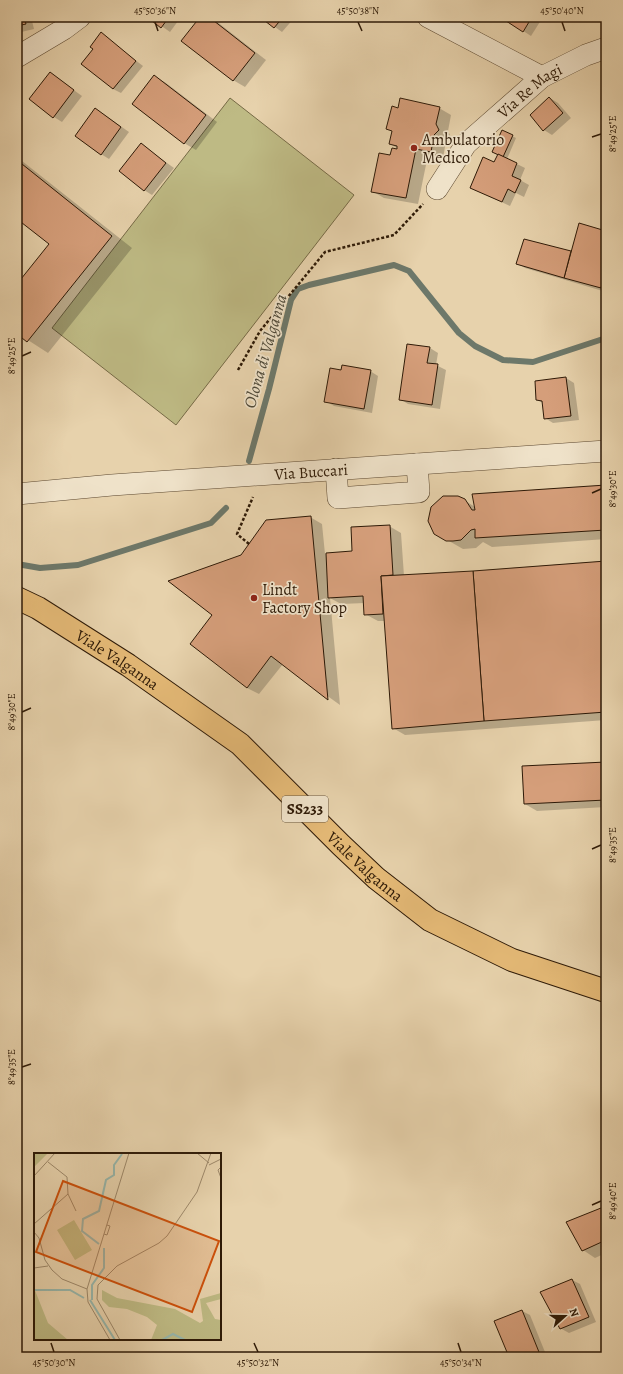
<svg xmlns="http://www.w3.org/2000/svg" width="623" height="1374" font-family="Alegreya,serif">
<rect width="100%" height="100%" fill="#e7d2ac"/>
<filter id="stains"><feTurbulence type="fractalNoise" baseFrequency=".005" numOctaves="4"/><feColorMatrix values="0 0 0 0 .2 0 0 0 0 .09 0 0 0 0 .02 0 0 0 .5 -.17"/></filter>
<radialGradient id="worn" r=".72"><stop offset=".6" stop-color="#630" stop-opacity="0"/><stop offset="1" stop-color="#630" stop-opacity=".3"/></radialGradient>
<path fill="#beba84" stroke="#766a46" d="M230,98L354,195L176,425L52,328Z"/>
<g fill="#0003">
<path d="M17,17H31L34,29L17,33Z"/>
<path d="M149,17H181L170,32Z"/>
<path d="M201,17H209L216,21L266,60L245,87L233,80Z"/>
<path d="M261,17H295L282,32Z"/>
<path d="M502,17H543L531,36Z"/>
<path d="M101,34L143,66L121,93L113,89L94,49Z"/>
<path d="M50,73L82,96L62,122L54,117Z"/>
<path d="M154,76L166,83L217,122L196,150L184,143Z"/>
<path d="M550,98L558,103L571,118L552,135L544,130Z"/>
<path d="M439,108L451,115L448,131L451,137L446,141L443,158L428,155L418,204L384,198L372,191L391,156L401,150L390,144L393,132L387,128L398,109Z"/>
<path d="M96,109L129,132L109,159L101,154Z"/>
<path d="M512,136L516,138L507,159L525,168L520,180L529,185L524,197L516,193L510,206L471,188L495,163Z"/>
<path d="M142,145L174,168L152,195L144,190Z"/>
<path d="M17,157L132,248L48,353L17,333V286L51,243L17,217Z"/>
<path d="M606,232V292L525,268L517,263L525,240L572,252Z"/>
<path d="M430,348L438,353L436,365L446,370L440,409L408,404L400,399Z"/>
<path d="M342,371H370L378,376L372,413L334,406L326,401Z"/>
<path d="M566,378L574,383L579,420L553,423L545,418L543,403L537,400L536,382Z"/>
<path d="M606,486V539L492,547L483,542L476,548L463,549L435,533L429,521V514L437,502L443,497L464,500L475,507Z"/>
<path d="M310,517L322,524L325,554L353,552L389,526L401,533L404,576L606,561V720L405,735L393,728L385,621H378L365,614V603L341,604L330,598L340,705L283,664L259,694L247,688L214,615L242,556Z"/>
<path d="M606,763V807L537,811L525,804Z"/>
<path d="M606,1207V1253L595,1258L583,1250Z"/>
<path d="M572,1280L580,1284L596,1322L569,1333L560,1328Z"/>
<path d="M522,1311L530,1315L547,1357H510Z"/>
</g>
<g fill="none" stroke-linecap="round" stroke-linejoin="round">
<g stroke="#6d786a" stroke-width="6">
<path d="M249,461L269,389L291,300L298,289L309,285L394,265L409,271L459,333L475,346L503,360L533,362L606,338"/>
<path d="M17,564L40,568L78,565L211,523L226,508"/>
</g>
</g>
<g fill="#d59e7a" stroke="#2e1a07">
<path d="M17,17H24L26,24L17,26Z"/>
<path d="M147,17H169L161,28Z"/>
<path d="M200,17H209L255,53L233,81L181,41Z"/>
<path d="M260,17H283L274,28Z"/>
<path d="M500,17H532L523,32Z"/>
<path d="M101,32L136,61L113,89L81,64L93,49L90,47Z"/>
<path d="M50,72L74,90L53,118L29,99Z"/>
<path d="M154,75L206,115L184,144L132,104Z"/>
<path d="M549,97L563,113L543,131L530,115Z"/>
<path d="M400,98L440,107L436,124L439,130L434,135L431,152L416,149L406,198L371,192L379,153L390,155L392,148L397,149V146L389,144L392,131L386,129L392,106L398,108Z"/>
<path d="M95,108L121,127L101,155L75,136Z"/>
<path d="M502,130L513,135L503,157L492,152Z"/>
<path d="M141,143L166,163L144,191L119,171Z"/>
<path d="M498,154L517,163L512,176L521,180L515,193L508,189L502,202L470,188L483,157L494,162Z"/>
<path d="M17,160L112,236L27,342L17,334V284L49,244L17,219Z"/>
<path d="M579,223L606,231V267L601,288L564,278Z"/>
<path d="M524,239L571,251L564,278L516,264Z"/>
<path d="M407,344L430,347L427,363L438,364L432,405L399,400Z"/>
<path d="M342,365L371,370L364,409L324,402L330,368L341,370Z"/>
<path d="M566,377L571,416L544,419L542,401L536,400L535,381Z"/>
<path d="M606,485V530L475,538V529L471,530L461,540L453,541H446L434,534L428,521L431,507L443,496H458L465,499L472,510H475L472,494Z"/>
<path d="M311,516L328,700L271,656L247,688L190,644L212,615L168,581L241,555L266,520Z"/>
<path d="M390,525L393,575L381,576L383,614L364,615L363,596L328,598L326,553L352,551L351,527Z"/>
<path d="M606,561V712L484,721L473,571Z"/>
<path d="M473,571L484,721L392,729L381,576Z"/>
<path d="M606,762V800L524,804L522,766Z"/>
<path d="M606,1206V1240L582,1251L566,1222Z"/>
<path d="M572,1279L589,1317L560,1329L540,1292Z"/>
<path d="M522,1310L541,1357H509L494,1321Z"/>
</g>
<g fill="none" stroke-linecap="round" stroke-linejoin="round">
<g stroke="#5c4830" stroke-width="22">
<g id="minor">
<path d="M428,17L542,77"/>
<path d="M17,57L64,29L80,17"/>
<path id="s1" d="M437,189L466,144L542,77L586,55L606,48"/>
<path d="M336,469L338,498L419,492L417,464"/>
<path id="s2" d="M17,494L112,485L606,451"/>
</g>
</g>
<g stroke="#2e1a07" stroke-width="24">
<g id="primary">
<path id="s3" d="M17,598L38,608L128,665L240,744L341,845L376,878L430,920L512,960L606,991"/>
</g>
</g>
<g stroke="#2e1a07" stroke-width="2.5" stroke-dasharray="3 2" stroke-linecap="butt">
<path d="M238,370L260,331L325,252L394,235L423,204"/>
<path d="M249,544L237,534L253,497"/>
</g>
<use href="#minor" stroke="#efe2c9" stroke-width="21"/>
<use href="#primary" stroke="#e4b976" stroke-width="22"/>
</g>
<path fill="none" stroke="#2e1a07" stroke-width="1.5" d="M155,22L158,31M358,22L362,31M562,22L565,31M592,137L601,134M22,356L31,352M592,493L601,489M22,712L31,708M592,849L601,845M22,1067L31,1064M592,1205L601,1201M51,1343L54,1352M254,1343L258,1352M458,1343L461,1352"/>
<g fill="#8f2418" stroke="#efe2c9" stroke-width="1.5">
<circle cx="414" cy="148" r="4"/>
<circle cx="254" cy="598" r="4"/>
</g>
<g text-anchor="middle" stroke-width="3.5" stroke-linejoin="round" paint-order="stroke">
<rect fill="#efe2c9" stroke="#685641" stroke-width="1" x="282" y="796" width="46" height="26" rx="3"/>
<g font-size="15" font-weight="bold" fill="#2e1a07">
<text x="305" y="814">SS233</text>
</g>
<g font-size="16" fill="#2e1a07" stroke="#efe2c9">
<text dy="6" stroke="none"><textPath href="#s1" startOffset="137">Via Re Magi</textPath></text>
<text dy="6" stroke="none"><textPath href="#s2" startOffset="295">Via Buccari</textPath></text>
<text dy="6" stroke="none"><textPath href="#s3" startOffset="118">Viale Valganna</textPath></text>
<text dy="6" stroke="none"><textPath href="#s3" startOffset="442">Viale Valganna</textPath></text>
</g>
<g font-size="16" fill="#2e1a07" stroke="#efe2c9" text-anchor="start">
<text x="422" y="145">Ambulatorio<tspan x="422" dy="18">Medico</tspan></text>
<text x="262" y="595">Lindt<tspan x="262" dy="18">Factory Shop</tspan></text>
</g>
<g font-size="17" font-style="italic" fill="#4e4939" stroke="#efe2c9">
<text transform="translate(265 351) rotate(-74)" y="6">Olona di Valganna</text>
</g>
</g>
<g transform="translate(34 1153)">
<rect width="187" height="187" fill="#e7d2ac"/>
<path d="M0,0H14L0,14ZM40,67L58,97L41,107L23,77ZM0,135L14,170L34,187H0ZM68,137L83,145L141,156L166,170L169,168L166,146L187,140V146L172,150L181,166L187,167V187H117L123,172L113,164L93,156L75,154L68,147Z" fill="#beba84"/>
<path fill="none" stroke="#97b7ac" stroke-width="2" d="M65,91L48,78L49,66L65,58L72,27L80,22V12L88,1M0,137H36L50,145M56,147L81,187M58,147V132L70,115V95M128,187L139,181L151,187"/>
<path fill="none" stroke="#9d886a" stroke-width="1" d="M163,0L175,10M14,9L33,24L34,41L42,58M175,12L187,6M187,14L184,17L187,25M0,23L21,0M0,71L34,41M0,79L5,85L11,107L18,117L28,126L53,136M70,81L73,82L76,73L73,72M0,115L14,113M76,187L54,149L53,136L95,0M86,187L63,146L64,132L83,113L125,90L133,83L163,39L177,0"/>
<path fill="#cc500b" fill-opacity="0.15" stroke="#cc500b" stroke-width="2" d="M29,28L185,88L158,159L2,99Z"/>
<rect width="187" height="187" fill="none" stroke="#2e1a07" stroke-width="2"/>
</g>
<rect width="623" height="1374" fill="none" stroke="#e7d2ac" stroke-width="44"/>
<g transform="translate(565 1316) rotate(69)" stroke="#efe2c9" stroke-width="3" paint-order="stroke">
<path d="M0-3L7 15L0 10L-7 15Z" fill="#2e1a07"/>
<text y="-6" font-size="11" font-weight="bold" text-anchor="middle" fill="#2e1a07">N</text>
</g>
<rect x="22" y="22" width="579" height="1330" fill="none" stroke="#2e1a07" stroke-width="1.5"/>
<g font-size="10" text-anchor="middle" fill="#2e1a07">
<text x="155" y="14">45°50'36"N</text>
<text x="358" y="14">45°50'38"N</text>
<text x="562" y="14">45°50'40"N</text>
<text transform="translate(612 134) rotate(-90)" y="4">8°49'25"E</text>
<text transform="translate(11 356) rotate(-90)" y="4">8°49'25"E</text>
<text transform="translate(612 489) rotate(-90)" y="4">8°49'30"E</text>
<text transform="translate(11 712) rotate(-90)" y="4">8°49'30"E</text>
<text transform="translate(612 845) rotate(-90)" y="4">8°49'35"E</text>
<text transform="translate(11 1067) rotate(-90)" y="4">8°49'35"E</text>
<text transform="translate(612 1201) rotate(-90)" y="4">8°49'40"E</text>
<text x="54" y="1366">45°50'30"N</text>
<text x="258" y="1366">45°50'32"N</text>
<text x="461" y="1366">45°50'34"N</text>
</g>
<rect width="100%" height="100%" filter="url(#stains)"/>
<rect width="100%" height="100%" fill="url(#worn)"/>
</svg>
